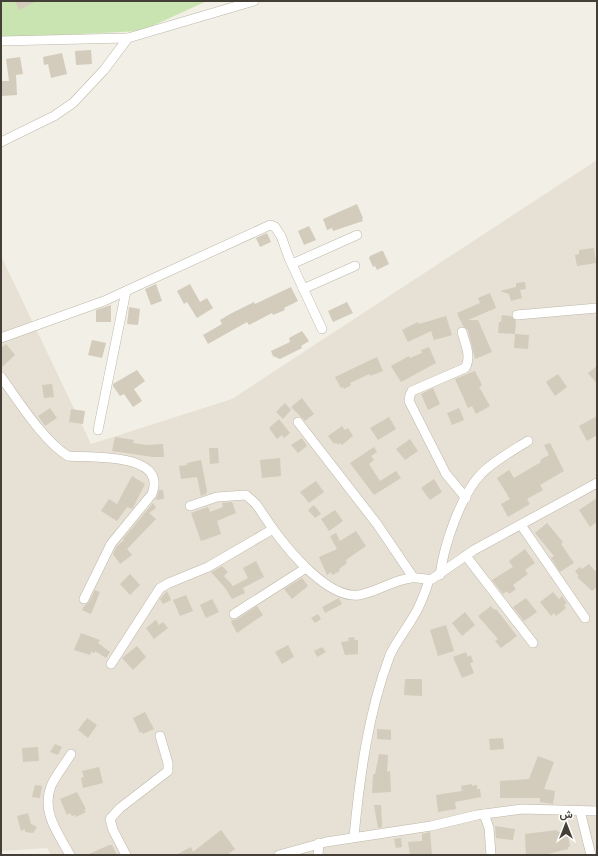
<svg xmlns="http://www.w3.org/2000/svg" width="598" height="856" font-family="'Source Sans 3',Vazirmatn,sans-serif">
<rect width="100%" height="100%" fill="#f2efe6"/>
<path fill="#e6e1d4" d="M597,160V855H51L47,848L1,851V256L91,444L232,399Z"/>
<path fill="#cae4b1" d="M1,1H207L141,31L1,38Z"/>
<g fill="#d3cbbc">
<path d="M15,1H37L19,10Z"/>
<path d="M91,50L92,64L76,65L75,51Z"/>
<path d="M62,53L67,74L51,78L48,64L44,65L43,57Z"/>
<path d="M20,57L23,74L16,75L17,95L1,96L2,81H9L6,59Z"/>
<path d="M357,204L363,218L362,219L363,221L333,231L332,228L327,230L323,219Z"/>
<path d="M309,226L316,240L304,245L298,231Z"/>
<path d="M267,233L271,242L260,247L256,238Z"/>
<path d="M594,248L596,263L577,266L575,255L579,254V250Z"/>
<path d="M381,251H383L389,264L377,270L375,266L373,267L369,258L370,256Z"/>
<path d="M525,282L526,289L520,290L522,298L511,301L509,294L500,291L516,287V283Z"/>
<path d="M156,284L162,301L151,305L145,289Z"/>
<path d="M190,284L200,302L207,298L213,308L197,318L187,302L184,304L177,291Z"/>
<path d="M291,287L298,301L284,308L285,310L273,315L272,313L249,325L247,322L208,344L203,335L222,324L220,320L230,314L254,302L255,304Z"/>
<path d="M490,293L496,308L468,320H478L492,352L475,359L468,330L463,326L457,313L480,303L478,298Z"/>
<path d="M347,302L353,313L333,322L328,311Z"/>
<path d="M111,305V322H96V310Z"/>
<path d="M129,307L140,309L138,325L127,324Z"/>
<path d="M502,315L511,316L516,321L515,334L498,333L499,322H501Z"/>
<path d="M446,316L452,335L434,340L431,331L408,342L402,330L418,322L419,324Z"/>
<path d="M302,331L309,341L301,346L302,348L280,359L273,356L271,351L290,342L289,338Z"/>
<path d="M515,334L529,335L528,349L514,348Z"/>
<path d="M92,340L106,343L102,358L88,355Z"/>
<path d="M6,344L15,355L1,368V348Z"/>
<path d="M429,347L436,363L401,382L391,366L409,356L410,358L422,353L421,350Z"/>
<path d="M377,357L383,371L370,376V374L367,375L350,383L351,385L344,389L343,387L341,388L335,377Z"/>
<path d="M597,366V384L588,373Z"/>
<path d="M137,370L145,381L134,389L142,401L133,407L124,394L120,396L113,386V384Z"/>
<path d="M475,371L482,385L479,387L490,406L476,414L472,406L468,408L455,379Z"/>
<path d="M558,374L567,387L555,396L546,382Z"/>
<path d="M52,384L54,397L44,398L42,385Z"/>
<path d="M433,388L440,404L428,410L421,394Z"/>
<path d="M302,398L314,414L305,421L291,407Z"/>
<path d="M285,403L291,410L283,419L276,412Z"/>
<path d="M50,408L57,418L45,426L38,416Z"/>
<path d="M459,408L464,420L452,425L447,413Z"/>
<path d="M71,409L85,411L83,424L69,422Z"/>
<path d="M597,416V435L587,441L579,426Z"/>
<path d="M389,417L396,429L378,440L370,428Z"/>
<path d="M279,419L290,433L284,438L282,435L277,439L269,428Z"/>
<path d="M342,426L345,430L348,428L353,436L342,445L340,443L338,445L336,442L334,444L328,436Z"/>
<path d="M115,437L134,440L133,443L146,445L163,444L164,457H153L112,451Z"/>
<path d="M302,438L307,446L298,453L291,445Z"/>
<path d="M410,439L418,451L405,460L396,449Z"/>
<path d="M550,443L564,471L540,485L543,490L527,499L530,504L508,517L501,504L510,499L497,478L509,470L514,478L541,462L540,460L549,455L544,445Z"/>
<path d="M374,447L377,452L371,456L374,460L369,464L380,481L396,471L401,478L374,495L350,463Z"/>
<path d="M209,448H218L219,463L210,464Z"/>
<path d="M280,458L281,476L262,478L260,460Z"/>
<path d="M201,460L207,491L206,494L201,496L197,477L181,479L179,466L187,465V463Z"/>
<path d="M132,476L145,484L133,508L132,509L127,507L117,521L101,511L109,499L117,504Z"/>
<path d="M434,479L442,492L430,500L421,488Z"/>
<path d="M316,481L324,492L309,503L300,492Z"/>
<path d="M159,490H163L164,499L156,500Z"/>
<path d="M597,498V522L590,527L579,510Z"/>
<path d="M232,502L236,513L217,521L221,534L201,541L191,513L208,507L210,512L223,507L222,503Z"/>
<path d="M153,503L156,508L149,513L156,519L127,549L132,555L120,564L113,554L116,547L124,540L123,539Z"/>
<path d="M314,505L321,514L315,518L308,510Z"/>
<path d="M335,510L343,521L329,531L321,519Z"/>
<path d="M547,523L563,542L561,544L574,563L560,572L551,558L554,556L535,533Z"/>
<path d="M356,531L366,546L346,560L347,563L339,569L340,571L332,575L331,572L327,575L319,557L337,549L330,536L336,533L340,541Z"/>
<path d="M525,549L535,563L525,570L528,574L513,585L516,589L509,594L507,591L503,594L492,580L513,567L509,561Z"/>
<path d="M256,561L264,577L243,588L245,593L232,599L226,589L211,572L222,566L228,572L224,576L233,586L248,578L243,568Z"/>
<path d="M589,564L597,573V587L592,591L577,577L579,576L575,571L580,567L582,569Z"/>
<path d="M130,574L140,585L130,595L120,584Z"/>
<path d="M302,578L308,586L292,599L284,589Z"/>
<path d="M95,590L100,592L91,614L82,610L85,605L89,602Z"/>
<path d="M167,591L171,600L163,604L160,599Z"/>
<path d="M553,592L559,599L562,596L567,603L564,605L566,608L556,616L554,613L551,616L540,602Z"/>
<path d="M186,595L193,611L180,616L173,600Z"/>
<path d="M339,598L342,604L325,613L322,607Z"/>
<path d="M526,598L537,612L524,621L513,607Z"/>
<path d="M212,599L219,612L206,618L200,605Z"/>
<path d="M257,606L263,615L237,633L231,622L232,620L237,619Z"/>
<path d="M491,606L494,610L496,609L517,636L501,648L495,641L498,639L478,616Z"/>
<path d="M465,612L475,625L462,636L452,623Z"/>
<path d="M318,614L321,619L315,623L311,618Z"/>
<path d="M156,620L159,625L163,622L168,628L154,639L146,628Z"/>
<path d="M446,625L454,651L438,656L430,630Z"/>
<path d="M81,633L100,640L98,643L110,652L106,658L95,651V653L91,652L90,655L74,650Z"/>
<path d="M354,637L355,640H358V654L345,655L341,642L349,641L348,638Z"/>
<path d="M288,645L294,657L282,664L275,652Z"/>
<path d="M137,646L146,657L133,670L122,658Z"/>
<path d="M322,647L326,652L317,657L314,651Z"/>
<path d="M466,652L468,657L471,655L473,662L470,663L474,673L462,678L453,657Z"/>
<path d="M405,679H422V696L404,695Z"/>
<path d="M145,712L154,729L143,734L142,732L140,733L133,718Z"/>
<path d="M87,718L97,725L88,738L78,730Z"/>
<path d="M377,729L391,730V740L377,739Z"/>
<path d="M503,738L504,749L490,750L489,739Z"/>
<path d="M55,744L62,747L58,755L50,752Z"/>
<path d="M38,747L39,761L23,762L22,748Z"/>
<path d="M379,754L388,755L387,772L390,771L391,792L372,793L373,774H375Z"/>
<path d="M538,756L554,762L544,789L555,791L553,804L540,802V798H500V781L529,779Z"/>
<path d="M99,767L103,783L83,788L81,778L84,777L82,771Z"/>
<path d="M472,784V786L477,785V789H480L481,797L455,802L456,809L438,812L436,795L462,791L461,786Z"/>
<path d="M35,785L42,786L40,798L32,797Z"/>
<path d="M77,792L86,809L84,810L86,812L76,817L75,815L72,816L70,813L67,815L60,799Z"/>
<path d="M374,805H381L382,827L378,828Z"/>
<path d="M28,813L31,824L37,827L33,833L25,832V829L21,831L17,816Z"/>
<path d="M495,826L515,829L513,840L496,838Z"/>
<path d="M221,830L235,849L227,855H176L191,847L193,852Z"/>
<path d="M557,830L558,832L565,831L566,834H568L570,847H568V849L544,855H526L525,834Z"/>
<path d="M430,832L432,855H410L408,842L422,841V834Z"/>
<path d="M401,838L402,847L396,848L394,839Z"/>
<path d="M109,845H112L117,855H87Z"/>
</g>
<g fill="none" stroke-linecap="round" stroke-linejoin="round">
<g stroke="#bdb7a9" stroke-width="10">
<g id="minor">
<path d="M1,41L128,38"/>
<path d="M1,142L54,116L73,103L104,70L128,38L254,1"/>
<path d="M292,264L357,235"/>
<path d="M303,289L355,266"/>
<path d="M517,315L597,308"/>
<path d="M462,332C465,343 472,357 465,368L412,391L410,395L409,401L446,474L466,498"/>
<path d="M1,338L104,301L270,225L275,227L281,236L289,258L322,329"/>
<path d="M1,377C18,400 44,442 68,456C90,458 168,452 152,494L111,544L84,599"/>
<path d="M298,422L377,524L413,577"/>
<path d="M98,430L126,291"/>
<path d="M190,506L217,497L246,495L256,504L273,529"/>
<path d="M521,525L585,618"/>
<path d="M466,556L533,643"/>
<path d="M440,575C444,545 461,494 482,473C495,460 512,451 528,441"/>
<path d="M234,614L306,568"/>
<path d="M111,664L160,588L169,583L208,567L273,529C289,551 328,599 359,595C377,592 393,580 411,578C418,577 425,580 432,579L474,550L597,483"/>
<path d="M580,811L591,855"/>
<path d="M484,814L489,828L491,855"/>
<path d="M354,836C360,775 368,713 390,655C396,642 405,631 412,619C420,607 425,593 429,580"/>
<path d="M70,855C58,833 41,812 51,786C56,775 65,764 71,754"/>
<path d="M126,855L113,830L110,819L120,808L168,771V763L160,736"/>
<path d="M279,855L326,842L431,826L477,815L522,809L597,811"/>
<path d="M318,855L319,843"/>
</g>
</g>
<use href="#minor" stroke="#fff" stroke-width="9"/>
</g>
<rect width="598" height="856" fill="none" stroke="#443f36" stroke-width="4"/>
<g transform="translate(566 824)" stroke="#ffffff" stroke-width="3" paint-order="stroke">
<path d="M0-3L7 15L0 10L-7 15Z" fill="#443f36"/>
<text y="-6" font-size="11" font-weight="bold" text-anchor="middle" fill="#443f36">ش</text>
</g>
</svg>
